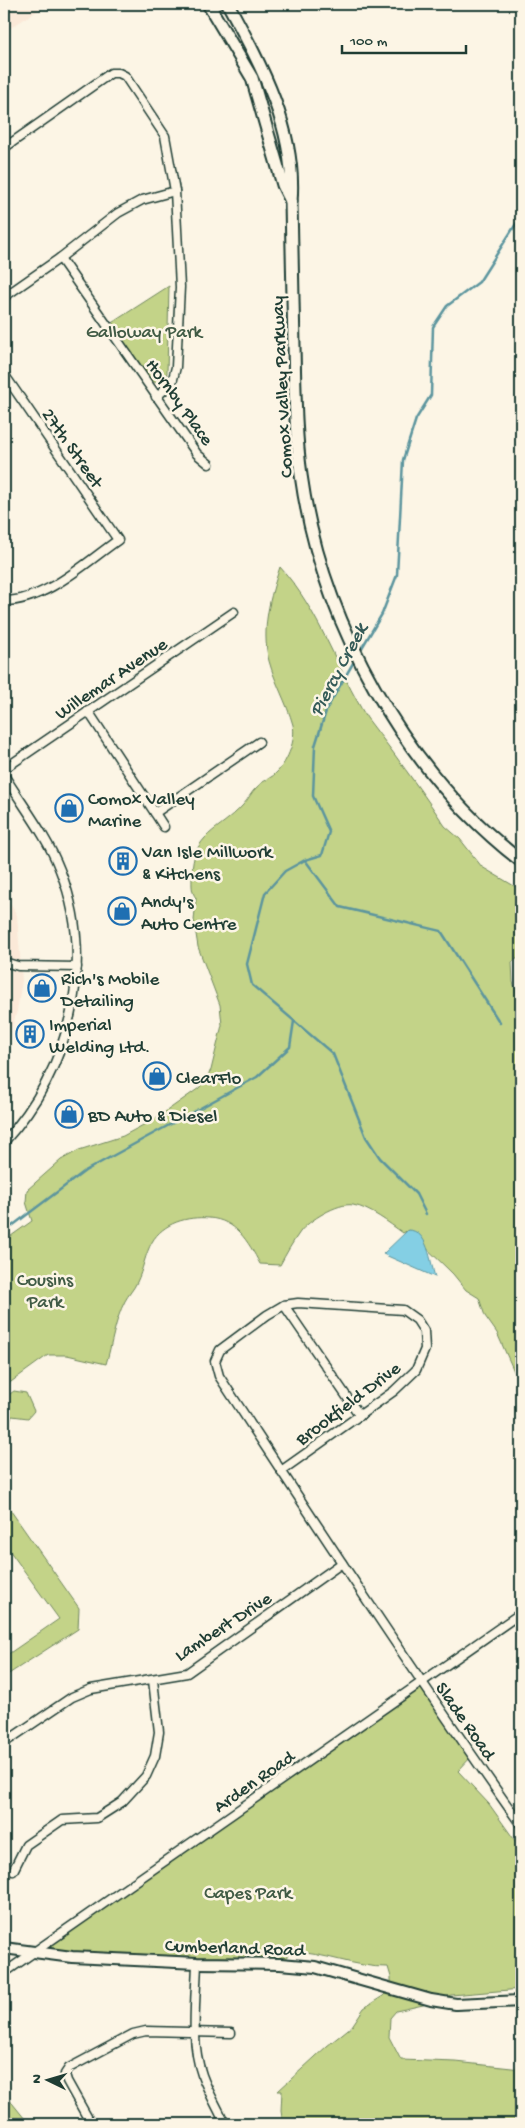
<svg xmlns="http://www.w3.org/2000/svg" width="525" height="2128" font-family="'Gochi Hand',sans-serif">
<rect width="100%" height="100%" fill="#fcf5e5"/>
<filter id="ink" filterUnits="userSpaceOnUse"><feTurbulence type="fractalNoise" baseFrequency=".02" numOctaves="2"/><feDisplacementMap in="SourceGraphic" scale="10" xChannelSelector="R" yChannelSelector="G"/><feConvolveMatrix kernelMatrix="1 2 1 2 8 2 1 2 1" color-interpolation-filters="sRGB"/></filter>
<g filter="url(#ink)">
<g fill="#fbe9d8">
<path d="M4,4H48L4,32Z"/>
<path d="M4,894L17,915L22,981L17,1011L8,1041L4,1048Z"/>
</g>
<g fill="#c3d388" stroke="#71885e">
<path d="M169,286L167,373L164,380L157,383L149,380L110,324Z"/>
<path d="M280,567C320,611 336,668 367,718C375,729 384,740 392,751C410,776 428,800 445,826L460,839L482,867L521,890V956L512,962L513,982L521,1006V1387L497,1333L485,1316L479,1298L466,1290L453,1274L408,1230L403,1233C389,1223 370,1208 353,1205C338,1202 308,1221 300,1232C292,1243 286,1254 280,1265L260,1264C248,1241 236,1220 209,1218C187,1216 163,1223 152,1242C145,1254 143,1270 137,1282C134,1289 128,1295 125,1301C115,1320 112,1344 106,1364L67,1355H48L4,1387V1241L32,1221L26,1202L27,1190L61,1160L79,1150L123,1136L158,1117L199,1088L211,1070L222,1025L220,1005L198,947L194,921L196,898C191,891 192,885 192,876C192,833 219,832 243,805C248,800 251,792 257,787C263,780 273,778 278,771C288,760 296,740 293,725C287,703 275,683 269,661C261,629 270,597 280,567Z"/>
<path d="M14,1391L26,1393L34,1411L28,1418L12,1416L4,1434V1398Z"/>
<path d="M4,1501L79,1608L78,1629L4,1677V1657L59,1619L4,1543Z"/>
<path d="M421,1683L472,1756L458,1771L489,1804L521,1849V1989L451,1995L423,2005L396,2011L390,2018L389,2037L401,2060L456,2062L521,2069V2124H283L281,2111L282,2091H278L327,2046L352,2026L364,2008L383,1996L391,1988V1977L388,1967C355,1968 324,1952 291,1952L280,1964L33,1953Z"/>
<path d="M4,2093L29,2124H4Z"/>
</g>
<path fill="#84cfe4" stroke="#5c959e" d="M408,1230C428,1230 430,1261 435,1277L383,1254Z"/>
<g fill="none" stroke-linecap="round" stroke-linejoin="round">
<g stroke="#5c959e" stroke-width="2.5">
<path d="M360,651L382,614L397,575L403,460L416,419L431,395L433,327L447,306L479,282L521,216"/>
<path d="M356,658L327,708L315,746L313,796L329,832L322,855L305,860L285,871L265,893L247,964L252,985L333,1054L366,1137L380,1158L416,1194L426,1214"/>
<path d="M305,860L340,907L441,931L500,1023"/>
<path d="M4,1232L85,1171L257,1077L290,1047L294,1021"/>
</g>
<g stroke="#1f3d34" stroke-width="11">
<g id="minor">
<path d="M211,8L220,4"/>
<path d="M4,148L111,73H119L125,76L165,136L175,191L180,287L176,367L172,383L156,397"/>
<path d="M60,258L197,454L209,464"/>
<path d="M4,297L60,258L118,213L142,200L175,191"/>
<path d="M4,374L118,540C85,563 46,601 4,601"/>
<path d="M88,711L155,813L259,742"/>
<path d="M4,769L234,612"/>
<path d="M4,775C23,806 47,836 60,870C97,962 70,1070 4,1142"/>
<path d="M155,813L164,827"/>
<path d="M4,962L18,966L77,967"/>
<path d="M284,1305L360,1416"/>
<path d="M281,1471L394,1391L416,1370L425,1349L424,1331L417,1320L403,1310L298,1303L284,1305L267,1315L220,1350L215,1361L219,1376C318,1527 417,1678 521,1825"/>
<path d="M4,1743L72,1697L91,1689L187,1673L342,1563"/>
<path d="M13,1871L26,1845L62,1820L97,1818L122,1802L146,1776L155,1756L159,1732L153,1680"/>
<path d="M197,1963C196,1999 190,2041 202,2075C208,2092 218,2108 225,2124"/>
<path d="M4,1973L521,1613"/>
<path d="M91,2124L67,2081L65,2074L69,2068L133,2034L146,2031L231,2033"/>
</g>
</g>
<g stroke="#1f3d34" stroke-width="14">
<path id="tertiary" d="M4,1948L72,1957L197,1963L280,1964L315,1967L431,2000L456,2004L521,2001"/>
</g>
<g stroke="#1f3d34" stroke-width="15">
<g id="secondary">
<path d="M208,4L252,78L283,185L291,201"/>
<path d="M228,4C261,65 297,131 291,202C292,250 293,298 294,346C295,389 295,432 301,475C321,620 404,771 521,861"/>
</g>
</g>
<use href="#minor" stroke="#fcf5e5" stroke-width="8"/>
<use href="#tertiary" stroke="#fcf5e5" stroke-width="10"/>
<use href="#secondary" stroke="#fcf5e5" stroke-width="11"/>
</g>
</g>
<defs>
<g id="shop-ring" transform="scale(1.4375)"><circle r="9.5" fill="#fcf5e5" stroke="#1f6fb2" stroke-width="1.5"/><path d="M-5-2.5h2.3a2.7 3.5 0 0 1 5.4 0H5L5.5 6h-11ZM-1.5-2.5h3a1.5 2.3 0 0 0-3 0Z" fill="#1f6fb2"/></g>
<g id="building-ring" transform="scale(1.4375)"><circle r="9.5" fill="#fcf5e5" stroke="#1f6fb2" stroke-width="1.5"/><path d="M-4-6H4V6H1V3H-1V6H-4ZM-2.5-4.3h1.7v1.8h-1.7ZM.8-4.3h1.7v1.8H.8ZM-2.5-1h1.7V.8h-1.7ZM.8-1h1.7V.8H.8Z" fill="#1f6fb2"/></g>
</defs>
<g fill-rule="evenodd">
<use href="#shop-ring" x="69" y="808"/>
<use href="#building-ring" x="123" y="861"/>
<use href="#shop-ring" x="122" y="911"/>
<use href="#shop-ring" x="42" y="988"/>
<use href="#building-ring" x="30" y="1034"/>
<use href="#shop-ring" x="157" y="1076"/>
<use href="#shop-ring" x="69" y="1114"/>
</g>
<g text-anchor="middle" stroke-width="5" stroke-linejoin="round" paint-order="stroke">
<g font-size="19" fill="#405b45" stroke="#fcf5e5">
<text x="144" y="337">Galloway Park</text>
<text x="45" y="1285">Cousins<tspan x="45" dy="22">Park</tspan></text>
<text x="248" y="1898">Capes Park</text>
</g>
<g font-size="19" fill="#1f3d34" stroke="#fcf5e5">
<text transform="translate(280 387) rotate(-93)" y="7">Comox Valley Parkway</text>
<text transform="translate(181 401) rotate(54)" y="7">Hornby Place</text>
<text transform="translate(74 447) rotate(55)" y="7">27th Street</text>
<text transform="translate(110 677) rotate(-34)" y="7">Willemar Avenue</text>
<text transform="translate(347 1402) rotate(-37)" y="7">Brookfield Drive</text>
<text transform="translate(222 1625) rotate(-33)" y="7">Lambert Drive</text>
<text transform="translate(467 1720) rotate(55)" y="7">Slade Road</text>
<text transform="translate(253 1780) rotate(-35)" y="7">Arden Road</text>
<text transform="translate(235 1946) rotate(2)" y="7">Cumberland Road</text>
</g>
<g font-size="19" fill="#1f3d34" stroke="#fcf5e5" text-anchor="start">
<text x="88" y="804">Comox Valley<tspan x="88" dy="22">Marine</tspan></text>
<text x="142" y="857">Van Isle Millwork<tspan x="142" dy="22">&amp; Kitchens</tspan></text>
<text x="141" y="907">Andy's<tspan x="141" dy="22">Auto Centre</tspan></text>
<text x="61" y="984">Rich's Mobile<tspan x="61" dy="22">Detailing</tspan></text>
<text x="49" y="1030">Imperial<tspan x="49" dy="22">Welding Ltd.</tspan></text>
<text x="176" y="1083">ClearFlo</text>
<text x="88" y="1121">BD Auto &amp; Diesel</text>
</g>
<g font-size="20" font-style="italic" fill="#335a57" stroke="#fcf5e5">
<text transform="translate(337 669) rotate(-62)" y="7">Piercy Creek</text>
</g>
</g>
<rect width="525" height="2128" fill="none" stroke="#fcf5e5" stroke-width="20"/>
<rect x="10" y="10" width="505" height="2108" fill="none" stroke="#1f3d34" stroke-width="2" filter="url(#ink)"/>
<g transform="translate(48 2080) rotate(275)" stroke="#fcf5e5" stroke-width="4" paint-order="stroke">
<path d="M0-4L9 19L0 12L-9 19Z" fill="#1f3d34"/>
<text y="-8" font-size="14" font-weight="bold" text-anchor="middle" fill="#1f3d34">N</text>
</g>
<path d="M342 45v8h124v-8" fill="none" stroke="#1f3d34" stroke-width="2.5"/>
<text x="350" y="45" font-size="15" fill="#1f3d34" stroke="#fcf5e5" stroke-width="4" paint-order="stroke">100 m</text>
</svg>
